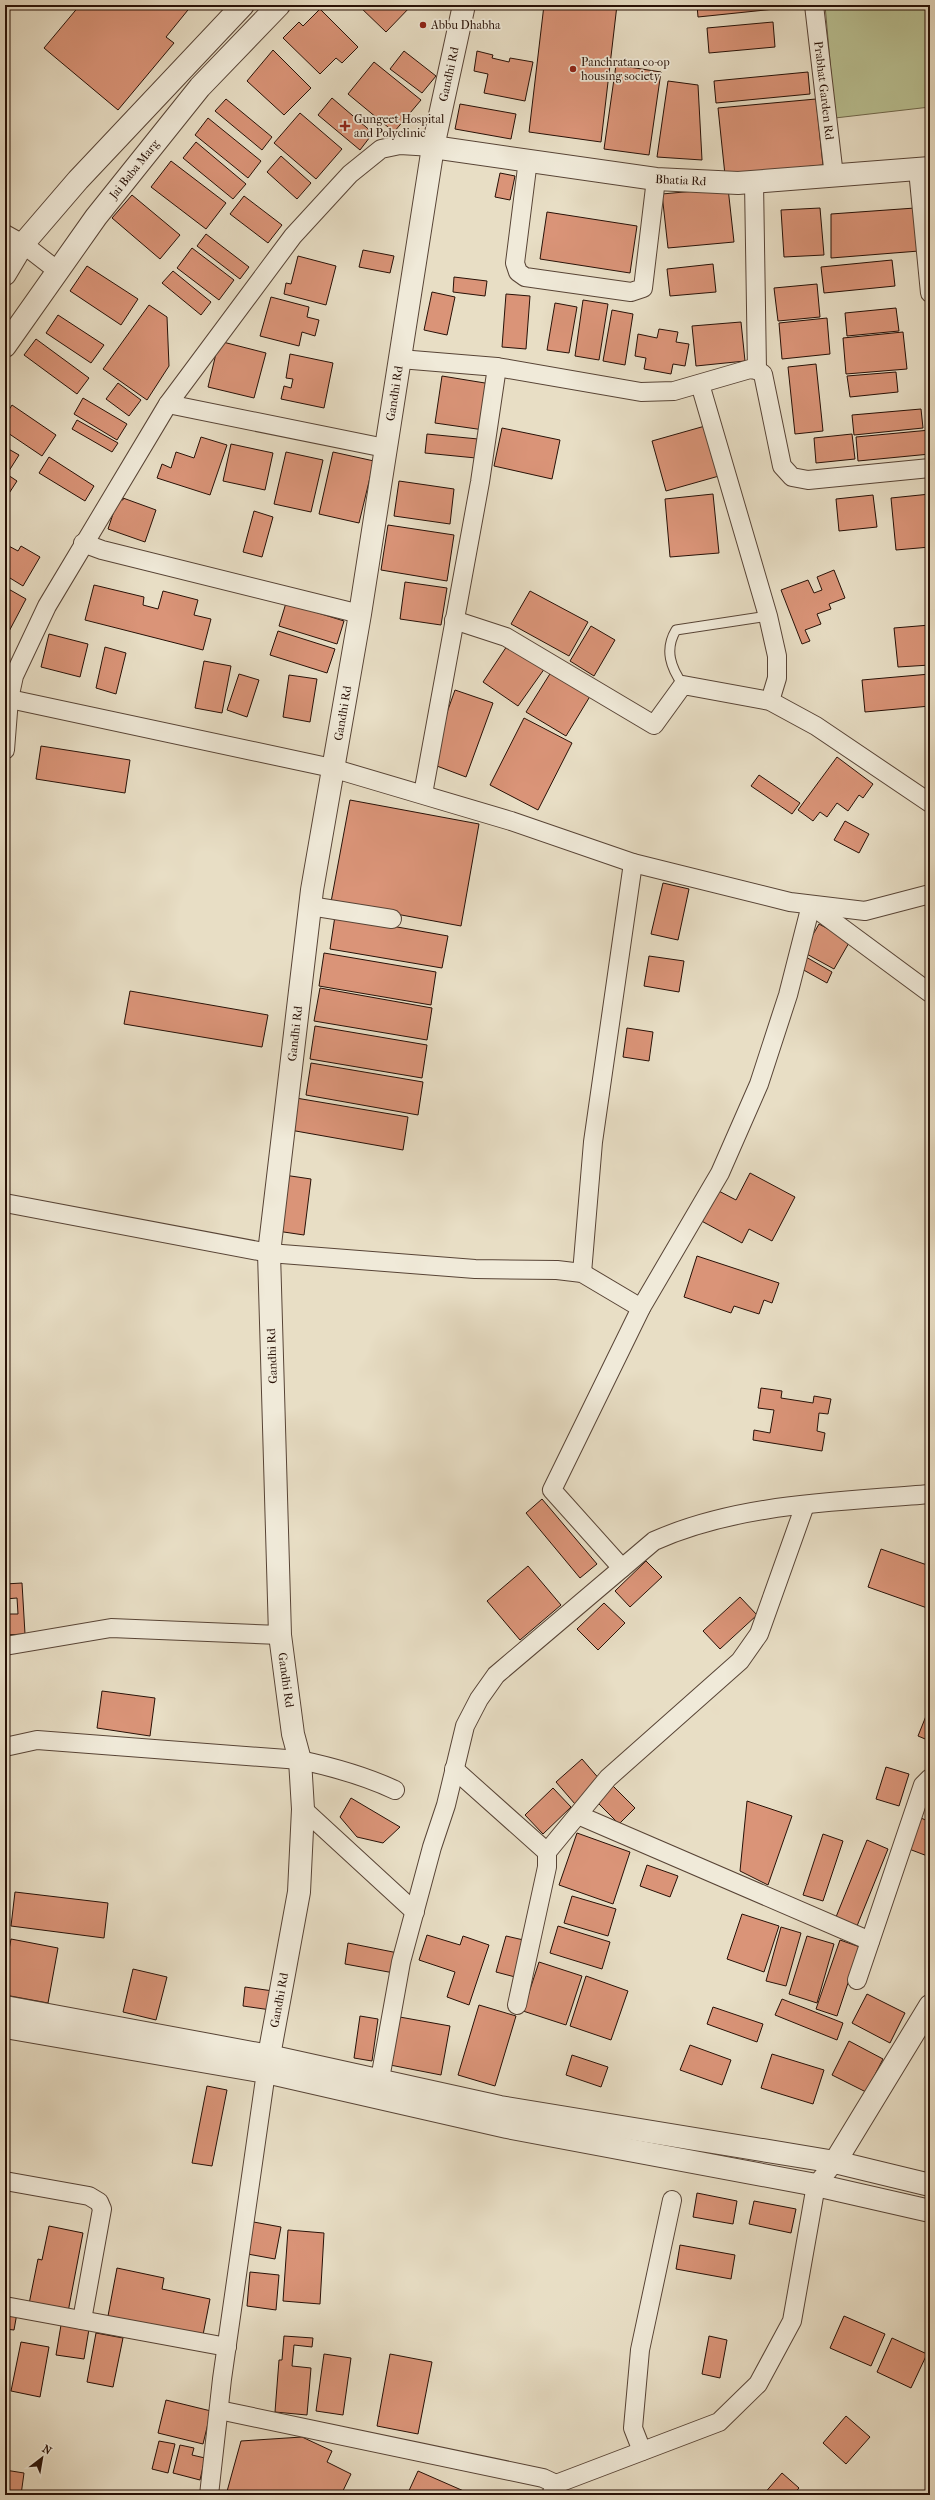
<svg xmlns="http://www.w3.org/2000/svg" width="935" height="2500" font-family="'IM FELL French Canon',serif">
<rect width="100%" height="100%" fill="#e8dec5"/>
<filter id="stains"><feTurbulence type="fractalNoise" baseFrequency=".005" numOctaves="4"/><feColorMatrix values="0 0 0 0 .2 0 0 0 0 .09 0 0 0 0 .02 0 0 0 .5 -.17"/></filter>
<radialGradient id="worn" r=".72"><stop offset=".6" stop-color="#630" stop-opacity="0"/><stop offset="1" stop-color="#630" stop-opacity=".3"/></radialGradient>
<path fill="#b9c092" stroke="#70684c" d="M825,5H930V107L835,118Z"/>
<g fill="#da9478" stroke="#281107">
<path d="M80,5H192L166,37L174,43L118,110L44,48Z"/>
<path d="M358,5H412L386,32Z"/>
<path d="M544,5H617L601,142L529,132Z"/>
<path d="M697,5H775V9L698,17Z"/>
<path d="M320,9L358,47L342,63L336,58L320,74L283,38L299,22L303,26Z"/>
<path d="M773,22L775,47L709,53L707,28Z"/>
<path d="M273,50L311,88L284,115L247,81Z"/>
<path d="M404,51L436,76L422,93L390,69Z"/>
<path d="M477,51L493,55L492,58L509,62L510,58L533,62L525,101L484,93L488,74L474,71Z"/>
<path d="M374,62L421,100L394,132L348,94Z"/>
<path d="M616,65L661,72L649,155L604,149Z"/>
<path d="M808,72L810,94L716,103L714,81Z"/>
<path d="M668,81L698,85L702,160L657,157Z"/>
<path d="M332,98L373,133L360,150L318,115Z"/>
<path d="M226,99L272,137L262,150L215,111Z"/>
<path d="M816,99L823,165L725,175L718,108Z"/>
<path d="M460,104L516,114L511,139L455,129Z"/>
<path d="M300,113L342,149L316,179L274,143Z"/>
<path d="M208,118L261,161L248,178L195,135Z"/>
<path d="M196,142L246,184L233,199L183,158Z"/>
<path d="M281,156L311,183L297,199L267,172Z"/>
<path d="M171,161L226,203L206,229L151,187Z"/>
<path d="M500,173L515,176L510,200L495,197Z"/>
<path d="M728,188L734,242L668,248L662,194Z"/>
<path d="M132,195L180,235L160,259L112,218Z"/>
<path d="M244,196L282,225L268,243L230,214Z"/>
<path d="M820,208L824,255L784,257L781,210Z"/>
<path d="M915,208L919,251L831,258V214Z"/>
<path d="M547,212L637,226L630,273L540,259Z"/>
<path d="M206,234L249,267L240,279L197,246Z"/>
<path d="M192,248L234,280L219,300L177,268Z"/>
<path d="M363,250L394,256L390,273L359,267Z"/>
<path d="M298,256L336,266L326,305L284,294L286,283L291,284Z"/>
<path d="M892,260L895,286L824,293L821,267Z"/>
<path d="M713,264L716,292L670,296L667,269Z"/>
<path d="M87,266L138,299L121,325L70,291Z"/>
<path d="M173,271L211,302L201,315L162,283Z"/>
<path d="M454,277L487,281L485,296L453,292Z"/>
<path d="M817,284L820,317L778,321L774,288Z"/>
<path d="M432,292L455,297L447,335L424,330Z"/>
<path d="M506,294L530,296L526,349L502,347Z"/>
<path d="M271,297L309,307L307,317L319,320L315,336L302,332L299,346L260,336Z"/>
<path d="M583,300L608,304L599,360L575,356Z"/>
<path d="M555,303L577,307L569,353L547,350Z"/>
<path d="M149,305L167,317L169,366L147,400L103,369Z"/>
<path d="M896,308L899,331L847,336L845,313Z"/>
<path d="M612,310L633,314L625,365L603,361Z"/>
<path d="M58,315L104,345L91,363L46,333Z"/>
<path d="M827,318L830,354L782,359L779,323Z"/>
<path d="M741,322L745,361L696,366L692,326Z"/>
<path d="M659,329L678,332L676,342L689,344L685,366L673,364L671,374L644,369L646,358L635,356L638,334L657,338Z"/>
<path d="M903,332L907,369L846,374L843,338Z"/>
<path d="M36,339L89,378L77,394L24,355Z"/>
<path d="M219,341L266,353L254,398L208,387Z"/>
<path d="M290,354L333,363L324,408L281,399L284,386L291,388L293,379L286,378Z"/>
<path d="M816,364L823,431L795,434L788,367Z"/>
<path d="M896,372L898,392L850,397L847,376Z"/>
<path d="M442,376L491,384L484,430L435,423Z"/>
<path d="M118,383L141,400L129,416L106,399Z"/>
<path d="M83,398L127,424L117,440L74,414Z"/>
<path d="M12,405L56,435L42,456L5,431V416Z"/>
<path d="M921,409L923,428L854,435L852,415Z"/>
<path d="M77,420L118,443L112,452L72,429Z"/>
<path d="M705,426L719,476L666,491L652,441Z"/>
<path d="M502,428L560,440L552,479L494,466Z"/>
<path d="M930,430V454L858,461L856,437Z"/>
<path d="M427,434L478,439L476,458L425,453Z"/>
<path d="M852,434L855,459L816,463L814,438Z"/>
<path d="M201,437L227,445L210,495L157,478L162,464L171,468L176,452L194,458Z"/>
<path d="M231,444L273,453L265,490L223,481Z"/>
<path d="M5,447L19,455L7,474L5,472Z"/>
<path d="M286,452L323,460L311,512L274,504Z"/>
<path d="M333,452L374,461L359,523L319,514Z"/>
<path d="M49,457L94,486L85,501L39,473Z"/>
<path d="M5,473L17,481L6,498L5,497Z"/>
<path d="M399,481L454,489L450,524L394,516Z"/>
<path d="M713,494L719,553L670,557L665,499Z"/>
<path d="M930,494V547L896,550L891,498Z"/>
<path d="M873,495L877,527L839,531L836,499Z"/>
<path d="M123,498L156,510L145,542L108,529L118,499L123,500Z"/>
<path d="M254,511L273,517L262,557L243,552Z"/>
<path d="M388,525L454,535L447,581L381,570Z"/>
<path d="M5,544L18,551L21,546L40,557L23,586L5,575Z"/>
<path d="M834,570L845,598L829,604L831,609L817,614L821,624L805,630L810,641L802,644L781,590L808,580L814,593L822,590L817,577Z"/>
<path d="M405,582L447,588L441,625L400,619Z"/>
<path d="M94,585L144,597L143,605L158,609L163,591L198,600L194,615L211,619L203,650L85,620Z"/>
<path d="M5,587L26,599L5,639Z"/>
<path d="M530,591L588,622L569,656L511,624Z"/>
<path d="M286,603L344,621L337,644L279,626Z"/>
<path d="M930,625V665L898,667L894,628Z"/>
<path d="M591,626L615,640L594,676L570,661Z"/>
<path d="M278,631L335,649L327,673L270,655Z"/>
<path d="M49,634L88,644L80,677L41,667Z"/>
<path d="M509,643L545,668L518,706L483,682Z"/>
<path d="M105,647L126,653L116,694L96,688Z"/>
<path d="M204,661L231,666L222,713L195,708Z"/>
<path d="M553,669L592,693L566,736L526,712Z"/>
<path d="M239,674L259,680L247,717L227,710Z"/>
<path d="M930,674V706L865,712L862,680Z"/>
<path d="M289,675L317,679L310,722L283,717Z"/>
<path d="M455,690L493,703L466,777L429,763Z"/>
<path d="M524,718L572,743L538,810L490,785Z"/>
<path d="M41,746L130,760L125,793L36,779Z"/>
<path d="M837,757L873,784L863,798L859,795L848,811L837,803L827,817L820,812L813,821L798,810Z"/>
<path d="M759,775L800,803L792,814L751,786Z"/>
<path d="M350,800L479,824L461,926L331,902Z"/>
<path d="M845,821L869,834L859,853L834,840Z"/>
<path d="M663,883L689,889L678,940L651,934Z"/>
<path d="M335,916L448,936L442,968L330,949Z"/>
<path d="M819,924L850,941L834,969L803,952Z"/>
<path d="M324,953L436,972L431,1005L319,986Z"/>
<path d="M649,956L684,961L679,992L644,986Z"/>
<path d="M806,957L832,972L827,983L800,968Z"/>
<path d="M320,988L432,1008L427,1040L314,1021Z"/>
<path d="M130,991L268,1015L262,1047L124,1024Z"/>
<path d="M315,1026L427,1045L422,1078L310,1059Z"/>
<path d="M627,1028L653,1032L649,1061L623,1057Z"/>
<path d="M311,1063L423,1082L418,1115L306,1095Z"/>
<path d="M296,1098L408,1117L403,1150L290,1130Z"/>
<path d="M750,1173L795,1197L772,1241L749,1229L742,1243L696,1218L713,1188L736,1200Z"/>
<path d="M284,1175L311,1179L304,1235L277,1231Z"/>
<path d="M697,1256L779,1283L772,1303L764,1300L759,1314L734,1306L731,1313L684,1297Z"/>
<path d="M761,1388L782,1391L781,1398L813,1403L814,1396L831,1399L828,1414L819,1413L817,1431L825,1433L822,1451L753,1440L754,1430L770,1433L774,1410L758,1408Z"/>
<path d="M542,1499L597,1564L580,1578L526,1513Z"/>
<path d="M881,1549L930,1566V1609L868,1587Z"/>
<path d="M646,1561L662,1577L630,1607L615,1591Z"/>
<path d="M528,1566L561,1605L520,1640L487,1601Z"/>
<path d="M22,1583L25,1634L5,1635V1614H18L17,1598L5,1599V1584Z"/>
<path d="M740,1597L757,1615L720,1649L703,1631Z"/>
<path d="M604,1603L625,1623L598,1650L577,1629Z"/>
<path d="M102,1691L155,1698L150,1736L97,1728Z"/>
<path d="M928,1711L930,1712V1741L918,1736Z"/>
<path d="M582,1759L601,1781L575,1804L556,1782Z"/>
<path d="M886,1767L909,1774L899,1806L876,1799Z"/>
<path d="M610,1783L635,1808L619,1824L594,1799Z"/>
<path d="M553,1788L571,1807L543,1834L525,1815Z"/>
<path d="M351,1798L400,1827L383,1843L357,1837L340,1817Z"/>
<path d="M747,1801L792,1816L768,1885L740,1871Z"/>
<path d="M921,1818L930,1822V1857L909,1849Z"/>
<path d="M577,1833L630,1852L613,1904L559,1885Z"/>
<path d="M823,1834L843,1841L823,1901L803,1895Z"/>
<path d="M867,1840L888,1849L857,1926L836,1917Z"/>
<path d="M647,1865L678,1876L670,1897L640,1886Z"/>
<path d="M15,1892L108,1903L104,1938L11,1926Z"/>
<path d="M572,1896L616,1909L608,1936L564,1923Z"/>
<path d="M742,1914L779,1926L764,1972L727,1959Z"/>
<path d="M558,1926L610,1942L602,1969L550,1953Z"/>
<path d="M781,1927L801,1933L786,1986L766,1981Z"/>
<path d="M427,1935L460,1945L463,1936L489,1945L469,2005L447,1997L455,1972L419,1960Z"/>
<path d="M506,1936L528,1941L519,1978L496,1972Z"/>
<path d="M807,1936L834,1944L817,2003L789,1994Z"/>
<path d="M11,1939L58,1948L48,2003L5,1995V1972Z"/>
<path d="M840,1940L860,1947L837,2016L816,2009Z"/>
<path d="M348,1943L398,1953L394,1973L345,1964Z"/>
<path d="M539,1962L582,1976L566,2025L523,2011Z"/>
<path d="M133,1969L167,1977L156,2020L123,2012Z"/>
<path d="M586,1976L628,1991L611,2040L570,2026Z"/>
<path d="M245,1987L273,1991L271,2010L243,2006Z"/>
<path d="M867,1994L905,2013L890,2043L852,2023Z"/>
<path d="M782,1999L843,2023L837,2040L775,2015Z"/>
<path d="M479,2005L516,2016L495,2086L458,2075Z"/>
<path d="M713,2007L763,2024L757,2042L707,2024Z"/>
<path d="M360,2016L378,2019L372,2061L354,2058Z"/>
<path d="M394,2016L450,2026L441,2075L385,2064Z"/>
<path d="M849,2041L883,2059L866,2092L832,2075Z"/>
<path d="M690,2045L731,2060L722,2085L680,2070Z"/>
<path d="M772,2054L824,2070L813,2104L761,2088Z"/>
<path d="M572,2055L608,2067L601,2087L566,2075Z"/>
<path d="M207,2086L227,2090L212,2166L192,2163Z"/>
<path d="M697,2193L737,2201L733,2224L693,2217Z"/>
<path d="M754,2201L796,2209L791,2233L749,2224Z"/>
<path d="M248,2221L281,2227L275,2259L242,2253Z"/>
<path d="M49,2226L83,2233L68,2312L29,2304L38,2259L42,2260Z"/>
<path d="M288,2230L324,2233L320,2304L283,2301Z"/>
<path d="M680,2245L735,2255L731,2279L676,2269Z"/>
<path d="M117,2268L164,2278L162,2289L210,2299L203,2335L108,2316Z"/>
<path d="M250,2272L279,2275L276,2310L247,2306Z"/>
<path d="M5,2311L17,2313L14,2330L5,2329Z"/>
<path d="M844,2316L885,2334L871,2366L830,2348Z"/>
<path d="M61,2325L89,2329L84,2359L56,2355Z"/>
<path d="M96,2333L123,2338L113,2387L87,2382Z"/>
<path d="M284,2336L313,2338L312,2347L294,2345L292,2366L311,2368L307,2415L275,2412L279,2360H282Z"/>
<path d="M709,2336L727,2340L720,2378L702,2374Z"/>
<path d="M892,2338L927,2354L911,2388L877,2372Z"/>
<path d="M21,2342L49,2347L40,2397L11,2391Z"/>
<path d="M324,2354L351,2358L343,2415L316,2411Z"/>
<path d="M390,2354L432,2362L418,2434L377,2426Z"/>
<path d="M166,2400L211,2411L203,2444L158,2433Z"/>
<path d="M846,2416L870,2437L846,2464L823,2443Z"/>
<path d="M302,2437L332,2451L327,2462L351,2474L341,2495H226L241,2441Z"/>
<path d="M159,2441L175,2444L168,2473L152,2469Z"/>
<path d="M180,2445L194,2448L192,2455L205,2458L200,2480L173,2473Z"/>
<path d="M5,2470L24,2473L21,2495H5Z"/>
<path d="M418,2471L466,2492L465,2495H407Z"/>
<path d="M782,2473L799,2488L793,2495H763Z"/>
</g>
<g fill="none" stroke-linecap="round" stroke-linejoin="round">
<g stroke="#584436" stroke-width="11">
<path id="service" d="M683,685C671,668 664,650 676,630L768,616"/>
</g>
<g stroke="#584436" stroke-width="20">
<g id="minor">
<path id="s1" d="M814,5L834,176"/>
<path d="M528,160L515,263L518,272L525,277L631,292L643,288L656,179"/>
<path d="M918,170L930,293"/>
<path d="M754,182L757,370"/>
<path d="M5,234L23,244L58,271"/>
<path d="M400,359L497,367L641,392L674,391L750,369L757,370L763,374L782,466L792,477L808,480L930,468"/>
<path d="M700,384L768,616L777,656V678L770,701"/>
<path d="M168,404L385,448"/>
<path d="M83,543L102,550L360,614"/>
<path d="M454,620L506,637L654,725L683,685L770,701L816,726L930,803"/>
<path d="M5,698L332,768L511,821L633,863L790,902L865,911L930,894"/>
<path d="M5,750L9,699L14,676L47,606L168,404L293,236L350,174L381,149L400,145L433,147"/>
<path d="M423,794L480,482L497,367"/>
<path d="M310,906L392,919"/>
<path d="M5,1203L269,1253L475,1269L557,1270L582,1273L641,1308"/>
<path d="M582,1273L593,1142L633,863"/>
<path d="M622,1568L552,1490L641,1308L720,1173L759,1084L788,995L811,905L930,993"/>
<path d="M5,1646L111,1628L280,1635"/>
<path d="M5,1747L37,1740L300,1760C333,1767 363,1775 395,1790"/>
<path d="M454,1769L547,1852V1867L517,2005"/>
<path d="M303,1809L415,1912"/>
<path d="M578,1815L870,1941"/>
<path d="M547,1852L608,1778L740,1661L759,1634L805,1505"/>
<path d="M857,1980L923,1785L930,1778"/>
<path d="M380,2079L401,1962L432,1847L446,1805L465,1726L479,1699L496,1675L654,1541C739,1503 838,1502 930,1494"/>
<path d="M5,2181L89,2196L99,2202L102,2209L82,2320"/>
<path d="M5,2306L227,2347"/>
<path d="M219,2410L543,2478L556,2484"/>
<path d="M642,2451L633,2428L640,2350L672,2200"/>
<path d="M209,2495L222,2379L266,2072"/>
<path d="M551,2495L556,2484L719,2422L758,2384L792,2321L816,2185L835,2162"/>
</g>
</g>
<g stroke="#584436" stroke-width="24">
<g id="tertiary">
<path id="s2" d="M433,147L656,179L738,183L930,168"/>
<path d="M5,274L23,244L78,180L243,5"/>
<path id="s3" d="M5,346L96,217L200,87L279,5"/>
<path d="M5,2007L269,2056L500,2107L835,2162L930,2185"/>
<path d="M5,2027L266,2072L507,2127L816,2185L930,2211"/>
<path id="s4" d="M266,2072L299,1892L303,1809L300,1760L293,1734L280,1635L269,1253L312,890L360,614L433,147L464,5"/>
<path d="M835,2162L930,2006"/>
</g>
</g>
<use href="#service" stroke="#f0ead9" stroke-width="9"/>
<use href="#minor" stroke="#f0ead9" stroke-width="18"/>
<use href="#tertiary" stroke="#f0ead9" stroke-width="22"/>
</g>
<g fill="#8f2418" stroke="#f0ead9" stroke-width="1.5">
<circle cx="423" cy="25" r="4"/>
<circle cx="573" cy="69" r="4"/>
<path d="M343 120h4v4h4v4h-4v4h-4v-4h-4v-4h4z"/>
</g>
<g text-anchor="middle" stroke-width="3.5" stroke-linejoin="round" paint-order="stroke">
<g font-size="12" fill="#281107" stroke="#f0ead9" text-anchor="start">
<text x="431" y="29">Abbu Dhabha</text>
<text x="581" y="66">Panchratan co-op<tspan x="581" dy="14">housing society</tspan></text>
<text x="354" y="123">Gungeet Hospital<tspan x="354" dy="14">and Polyclinic</tspan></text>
</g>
<g font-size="12" fill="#281107" stroke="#f0ead9">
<text dy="4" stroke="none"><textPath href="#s4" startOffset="2017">Gandhi Rd</textPath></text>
<text dy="4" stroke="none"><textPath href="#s1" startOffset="86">Prabhat Garden Rd</textPath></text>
<text dy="4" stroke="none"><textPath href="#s3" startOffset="219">Jai Baba Marg</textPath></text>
<text dy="4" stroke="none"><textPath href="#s2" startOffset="250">Bhatia Rd</textPath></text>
<text dy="4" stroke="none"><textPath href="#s4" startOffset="1693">Gandhi Rd</textPath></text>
<text dy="4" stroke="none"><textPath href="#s4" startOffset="1369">Gandhi Rd</textPath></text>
<text dy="4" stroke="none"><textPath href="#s4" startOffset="1045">Gandhi Rd</textPath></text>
<text transform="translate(272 1356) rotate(-92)" y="4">Gandhi Rd</text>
<text transform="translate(286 1680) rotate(82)" y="4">Gandhi Rd</text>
<text dy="4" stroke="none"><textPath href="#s4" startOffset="73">Gandhi Rd</textPath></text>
</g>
</g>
<rect width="935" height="2500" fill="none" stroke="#e8dec5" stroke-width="20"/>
<rect x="6" y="6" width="923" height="2488" fill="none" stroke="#281107" stroke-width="2"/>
<rect x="10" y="10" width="915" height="2480" fill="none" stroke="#281107"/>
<g transform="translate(42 2458) rotate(31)" stroke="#f0ead9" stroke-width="3" paint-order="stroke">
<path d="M0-3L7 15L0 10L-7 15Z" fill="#281107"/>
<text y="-6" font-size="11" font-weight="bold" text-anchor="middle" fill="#281107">N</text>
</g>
<rect width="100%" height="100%" filter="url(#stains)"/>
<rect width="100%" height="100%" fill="url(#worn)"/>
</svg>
